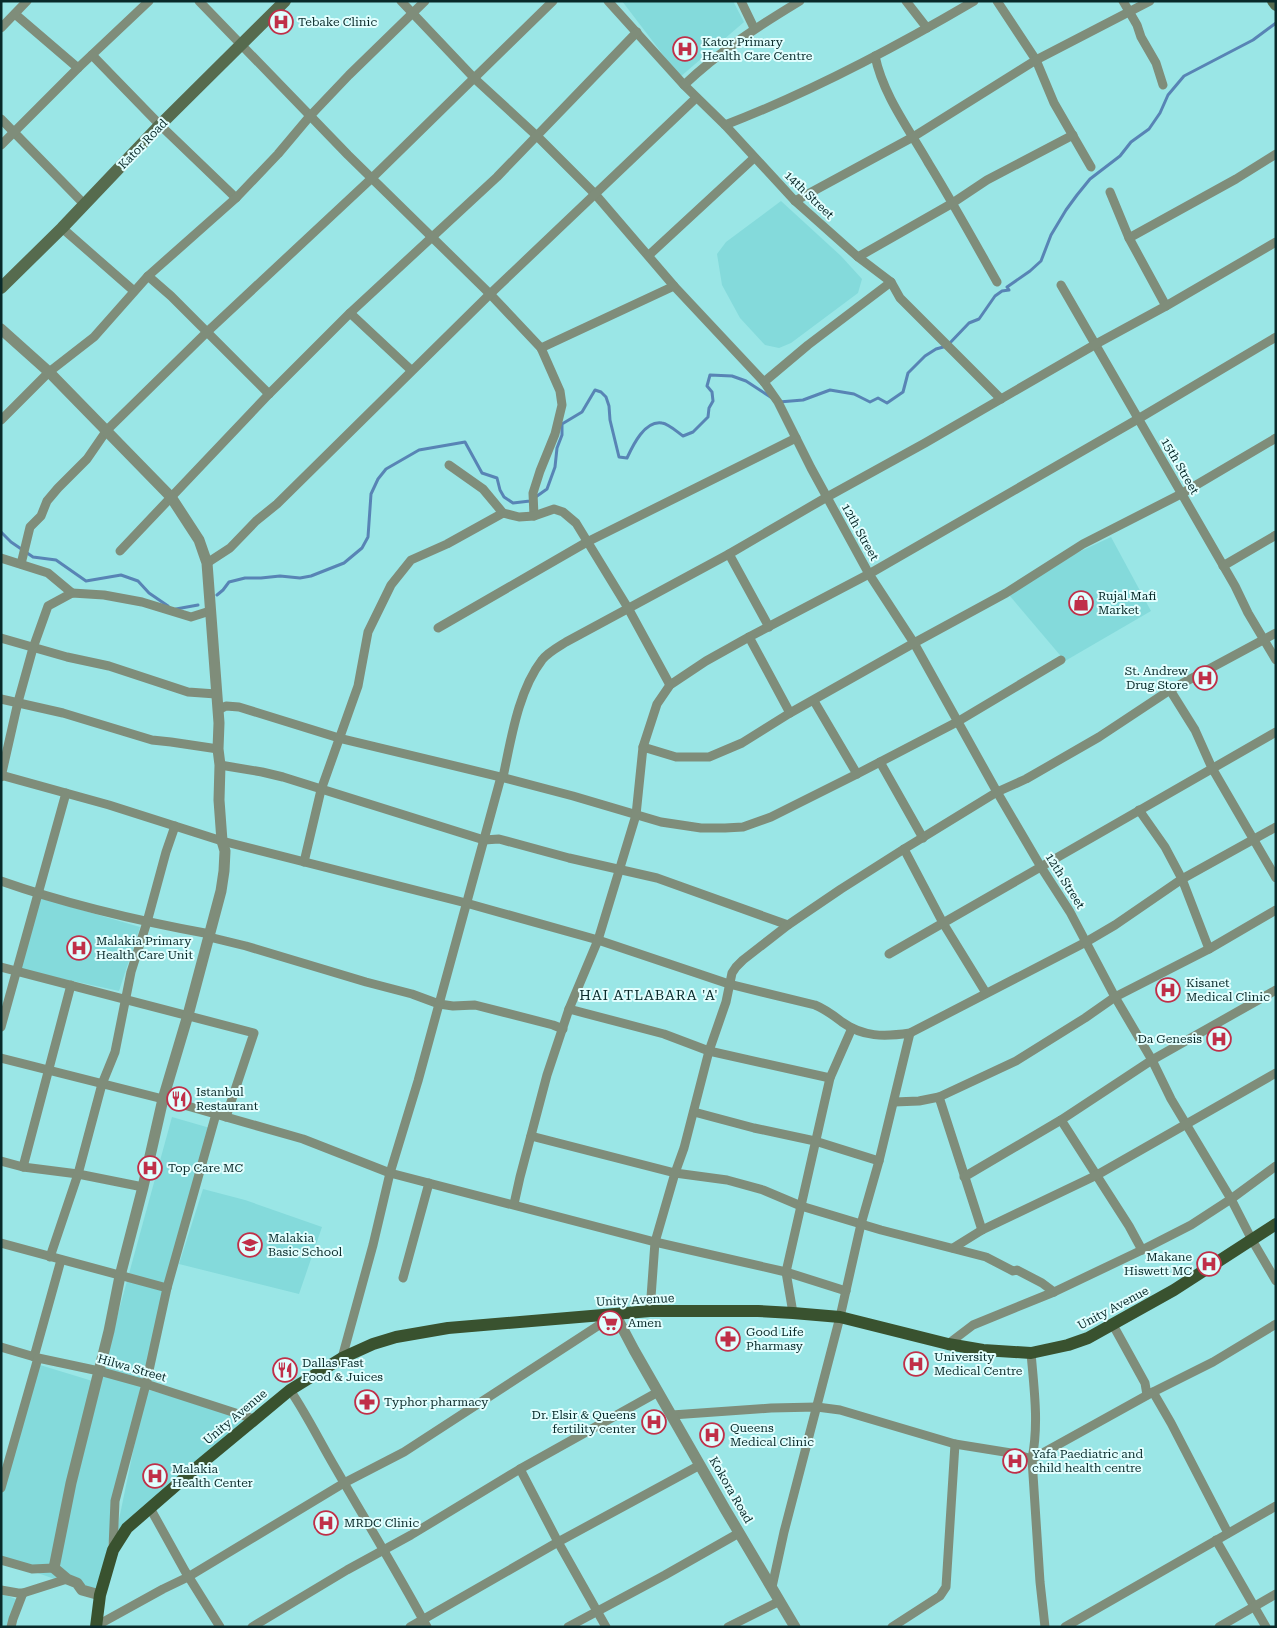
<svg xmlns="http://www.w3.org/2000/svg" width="1277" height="1628" font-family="'Roboto Serif',serif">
<rect width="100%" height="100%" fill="#9ae6e6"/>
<g fill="#84dadb">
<path d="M622,1H733L744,22L680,77Z"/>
<path d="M781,201L841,256L862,279L858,293L791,343L779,348L765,345L740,318L722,285L717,254L726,242Z"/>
<path d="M1111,537L1151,611L1065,661L1009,595L1057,562Z"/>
<path d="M40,898L140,927L119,991L18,969Z"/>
<path d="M172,1117L210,1128L150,1359L97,1594L1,1560V1495L40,1365L99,1383Z"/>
<path d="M203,1189L245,1200L322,1227L299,1294L179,1264Z"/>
<path d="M146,1389L248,1419L116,1534Z"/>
<path d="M1,1593L18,1600L9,1627H1Z"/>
</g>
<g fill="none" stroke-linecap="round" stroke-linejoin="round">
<g stroke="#5884b5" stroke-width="3">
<path d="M779,402L803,400L830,390L854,394L870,402L878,398L887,403L903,392L908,373L925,356L936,349L947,346L969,323L979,319L995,296L1002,291L1009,290L1007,287L1030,271L1041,261L1051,235L1066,210L1077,195L1090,179L1120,156L1131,142L1149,129L1160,113L1168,95L1184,76L1253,40L1276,23"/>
<path d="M1,532L11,542L33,557L56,560L86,581L121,575L138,581L149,593L168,606"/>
<path d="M217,595L223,590L229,582L245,578H261L280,576L300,578L311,576L344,563L362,548L368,537L371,494L378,479L386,469L419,450L465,442L482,473L497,478L500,490L504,497L513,503L530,501L547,489L555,467L557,448L562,435V424L582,412L595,390L601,392L606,397L609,406L610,420L619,457L627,458C633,445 645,420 662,423C669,424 677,432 683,436L693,432L708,417L709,408L713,401L712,392L707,386L710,375L732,376L746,381L772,398"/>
<path d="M176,609L198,605"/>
</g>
<g stroke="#7f8d7a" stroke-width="9">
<path d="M199,1L348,155L490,294L541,348L560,391L562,405L555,434L540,471L533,493L534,516"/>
<path d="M401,1L475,79L538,137L595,194L674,286L764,382L778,402L811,468L869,574L914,643L997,792L1041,867L1070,912L1115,997L1152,1060L1171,1099L1231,1199L1252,1240L1276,1281"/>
<path d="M608,1L684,85L725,125L795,201L858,257L891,282L900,298L1001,399"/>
<path d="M741,1L754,28"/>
<path d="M906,1L927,28"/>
<path d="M997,1L1036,60L1054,103L1091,167"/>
<path d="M1123,1L1137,25L1141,37L1156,63L1163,85"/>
<path d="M15,14L78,68"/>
<path d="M1,28L27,1"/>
<path d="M92,55L160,125L236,198"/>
<path d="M875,56C883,95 909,129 929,164C953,203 975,243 997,282"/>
<path d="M684,85C720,51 757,27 800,1"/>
<path d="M1,119L85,205"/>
<path d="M725,125C811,92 894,48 974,1"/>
<path d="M1,145L78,68L149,1"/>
<path d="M1110,192L1129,238L1166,306"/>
<path d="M795,201L913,137L1036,60L1150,1"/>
<path d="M62,228L134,291"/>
<path d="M1129,238L1236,179L1276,154"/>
<path d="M649,255L754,158"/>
<path d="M858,257L951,204L987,180L1073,135"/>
<path d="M148,276L171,296L269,394"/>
<path d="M1061,285L1235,586L1248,613L1276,660"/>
<path d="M350,313L411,370"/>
<path d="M541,348L674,286"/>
<path d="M764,382L808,345L891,282"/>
<path d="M1,420L49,372L94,337L148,276L236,198L278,154L310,116L349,75L425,1"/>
<path d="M449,465L483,489L503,513L519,517L534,516L554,509L563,512L576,523L628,608L670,685"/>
<path d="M120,551L269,394L350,313L497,177L637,32"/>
<path d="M729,554L769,627"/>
<path d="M1,558L48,573L72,593"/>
<path d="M207,563L230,548L256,521L277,504L490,294L696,98"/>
<path d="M21,564L30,527L41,516L47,501L58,488L87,459L107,430L207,332L372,178L553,1"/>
<path d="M1223,566L1276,535"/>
<path d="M438,628L587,542L796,438"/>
<path d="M749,637L790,713"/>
<path d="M1,638L67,657L109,666L188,692L216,694"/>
<path d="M1170,690L1195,730L1212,768L1276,878"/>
<path d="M1,699L63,713L152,740L171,742L218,749"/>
<path d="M814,701L857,774"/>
<path d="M218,710L226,706L239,707L339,738L501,777L573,796L661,822L701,828H725L743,827L771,817L857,774L957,722L1061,660"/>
<path d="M643,747L676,757H709L742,743L790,713L914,643L1006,593L1083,544L1181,494L1276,438"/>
<path d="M880,762L923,838"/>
<path d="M220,765L262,772L283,777L484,840L499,839L569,858L657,878L788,925"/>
<path d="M1,775L109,805L222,841L466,903L598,940L729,984L815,1005C825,1009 833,1015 842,1022C863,1037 884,1037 910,1033L1086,942L1115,925L1182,879L1276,827"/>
<path d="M1,777L18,702L33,648L48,606L72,593L104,595L142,602L191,617L210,611"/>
<path d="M1139,810L1165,847L1182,879L1209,949"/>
<path d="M904,849L943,923L986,993"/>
<path d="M304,862L321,790L358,686L368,632L391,585L411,560L447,544L503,513"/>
<path d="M1,881C69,905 139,921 210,934"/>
<path d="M209,937L246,946L366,982L412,994L439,1004L453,1006L475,1005L553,1025L563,1029"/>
<path d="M889,954L1276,732"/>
<path d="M1,967L254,1033L226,1117"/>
<path d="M569,1009L664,1034L709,1051L830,1078"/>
<path d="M1,1027L66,793"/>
<path d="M1,1058L163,1099L303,1139L390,1173L655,1242L786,1272L846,1291"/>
<path d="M939,1097L982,1230"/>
<path d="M894,1102L919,1101L939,1097L1016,1061L1085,1018L1115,997L1209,949L1276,910"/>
<path d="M694,1112L754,1128L815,1141L879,1161"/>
<path d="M1061,1120L1129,1226L1142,1250"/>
<path d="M531,1136L675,1173L727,1180L763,1190L801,1206L881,1230L986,1257L1013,1271L1017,1270L1042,1283L1054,1292"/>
<path d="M1,1161L23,1167L78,1174L143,1187"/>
<path d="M23,1167L71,985"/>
<path d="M964,1177L1061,1120L1152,1060L1276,990"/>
<path d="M514,1204L520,1177L547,1075L569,1009L598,940L636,815L643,747L657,704L670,685L706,661L749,637L869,574L1138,419L1276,337"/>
<path d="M1,1243L167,1288"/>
<path d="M953,1248L982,1230L1097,1175L1276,1073"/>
<path d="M50,1257L78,1174L102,1084L115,1052L131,972L147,922L166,852L175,826"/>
<path d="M403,1278L429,1183"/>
<path d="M650,1311L655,1242L675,1173L684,1148L709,1051L726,1002L732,973L736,967L743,960L788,925L841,889L904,849L997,792L1026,779L1099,737L1170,690L1276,633"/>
<path d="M793,1313L786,1272L830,1078L852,1028"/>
<path d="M1113,1325L1145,1383L1147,1395"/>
<path d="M948,1344L973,1325L1054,1292L1142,1250L1191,1225L1231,1199L1276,1166"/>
<path d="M1,1347L38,1358L99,1371L146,1384L254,1419"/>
<path d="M1031,1353C1034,1388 1039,1424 1032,1459L1040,1582L1045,1627"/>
<path d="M34,1357L61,1260"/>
<path d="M342,1358L373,1245L390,1173L418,1081L501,777H503C511,740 518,691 542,660C547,653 558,647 566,642L729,554L827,497L925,443L1096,344L1166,306L1276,242"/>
<path d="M290,1390C307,1415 320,1442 336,1469C366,1521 398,1573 427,1627"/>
<path d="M1153,1392L1171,1423L1228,1533"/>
<path d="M672,1415L771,1408L817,1407L840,1410L955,1444L1011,1453L1032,1459L1153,1392L1213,1362L1276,1324"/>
<path d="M520,1469L558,1542L606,1627"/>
<path d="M1,1488L38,1358"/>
<path d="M150,1508L185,1571L220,1627"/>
<path d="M1216,1540L1266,1627"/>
<path d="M113,1548L115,1501L146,1384L167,1288L216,1114"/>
<path d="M1,1560L32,1569L54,1568"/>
<path d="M772,1587L784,1532L840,1317L861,1224L879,1161L910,1033"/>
<path d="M1,1590L18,1593H23L67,1579"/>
<path d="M96,1626L163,1589L188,1577L344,1483L404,1452L613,1316"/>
<path d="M11,1627L13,1619L23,1593"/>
<path d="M252,1627L347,1570L411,1535L520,1469L658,1392"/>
<path d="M410,1627L558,1542L700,1465"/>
<path d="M568,1627L665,1575L739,1533"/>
<path d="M728,1627L780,1601"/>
<path d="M892,1627L940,1596L946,1587L955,1444"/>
<path d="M1065,1627L1276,1506"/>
<path d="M1219,1627L1276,1594"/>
</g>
<g stroke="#7f8d7a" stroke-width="11">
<path d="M1,329L49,372L171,497L199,540L207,563L219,723L218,749L220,765L219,800L222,841L225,851L224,871L221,891L188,1015L163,1099L143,1187L120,1276L109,1331L71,1483L54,1568L67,1579L77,1583L82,1590L100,1595"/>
<path d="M615,1314L634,1350L725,1509L795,1627"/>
</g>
<g stroke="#566b4e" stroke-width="12">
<path d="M1273,1L1276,5"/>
<path d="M1,288L62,228L160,125L285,1"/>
</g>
<path stroke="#39522f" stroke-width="12" d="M96,1627L100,1595L113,1550L127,1528L196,1468L290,1390L342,1358L373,1344L396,1337L448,1328L650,1311H758L793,1313L840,1317L948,1344L983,1350L1031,1353L1068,1345L1088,1338L1174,1290L1276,1224"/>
</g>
<defs>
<g id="hospital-ring" transform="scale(1.25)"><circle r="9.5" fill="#e1fefe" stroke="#c02f48" stroke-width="1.5"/><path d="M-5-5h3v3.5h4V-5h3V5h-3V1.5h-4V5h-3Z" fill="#c02f48"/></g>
<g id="shop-ring" transform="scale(1.25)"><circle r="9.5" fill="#e1fefe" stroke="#c02f48" stroke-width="1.5"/><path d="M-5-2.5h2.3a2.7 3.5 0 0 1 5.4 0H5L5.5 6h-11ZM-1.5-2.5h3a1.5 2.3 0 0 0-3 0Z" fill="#c02f48"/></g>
<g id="restaurant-ring" transform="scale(1.25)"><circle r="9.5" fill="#e1fefe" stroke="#c02f48" stroke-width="1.5"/><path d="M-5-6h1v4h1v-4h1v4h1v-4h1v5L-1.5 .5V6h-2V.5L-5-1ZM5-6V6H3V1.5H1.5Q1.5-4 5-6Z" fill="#c02f48"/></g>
<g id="school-ring" transform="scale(1.25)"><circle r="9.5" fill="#e1fefe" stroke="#c02f48" stroke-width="1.5"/><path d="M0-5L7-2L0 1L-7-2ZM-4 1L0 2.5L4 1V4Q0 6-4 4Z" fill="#c02f48"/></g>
<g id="supermarket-ring" transform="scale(1.25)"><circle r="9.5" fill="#e1fefe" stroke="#c02f48" stroke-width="1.5"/><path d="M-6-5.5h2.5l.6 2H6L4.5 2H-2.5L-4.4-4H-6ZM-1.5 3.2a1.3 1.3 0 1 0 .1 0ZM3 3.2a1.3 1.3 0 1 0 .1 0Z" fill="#c02f48"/></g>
<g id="pharmacy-ring" transform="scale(1.25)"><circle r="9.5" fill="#e1fefe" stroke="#c02f48" stroke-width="1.5"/><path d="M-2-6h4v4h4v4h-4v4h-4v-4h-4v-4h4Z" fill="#c02f48"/></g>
</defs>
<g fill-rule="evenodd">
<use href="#hospital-ring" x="281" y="22"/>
<use href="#hospital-ring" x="685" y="49"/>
<use href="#shop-ring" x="1081" y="603"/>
<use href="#hospital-ring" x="1205" y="678"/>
<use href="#hospital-ring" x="79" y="948"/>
<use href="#hospital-ring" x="1168" y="990"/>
<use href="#hospital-ring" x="1219" y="1039"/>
<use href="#restaurant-ring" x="179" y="1099"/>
<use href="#hospital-ring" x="150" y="1168"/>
<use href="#school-ring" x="250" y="1245"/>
<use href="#hospital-ring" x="1209" y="1264"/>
<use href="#supermarket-ring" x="610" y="1323"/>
<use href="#pharmacy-ring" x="728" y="1339"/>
<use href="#hospital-ring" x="916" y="1364"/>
<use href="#restaurant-ring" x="285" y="1370"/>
<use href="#pharmacy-ring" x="367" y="1402"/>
<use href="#hospital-ring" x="654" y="1422"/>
<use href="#hospital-ring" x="712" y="1435"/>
<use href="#hospital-ring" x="1015" y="1461"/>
<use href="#hospital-ring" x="155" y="1476"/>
<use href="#hospital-ring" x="326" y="1523"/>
</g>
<g text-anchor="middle" stroke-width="4" stroke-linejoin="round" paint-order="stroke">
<g font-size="12" fill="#092a2a" stroke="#e1fefe" text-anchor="start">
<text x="298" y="26">Tebake Clinic</text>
<text x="702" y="46">Kator Primary<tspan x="702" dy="14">Health Care Centre</tspan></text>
<text x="1098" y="600">Rujal Mafi<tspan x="1098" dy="14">Market</tspan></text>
<text x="1188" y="675" text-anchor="end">St. Andrew<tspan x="1188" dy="14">Drug Store</tspan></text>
<text x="96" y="945">Malakia Primary<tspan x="96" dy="14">Health Care Unit</tspan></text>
<text x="1186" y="987">Kisanet<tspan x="1186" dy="14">Medical Clinic</tspan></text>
<text x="1202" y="1043" text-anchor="end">Da Genesis</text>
<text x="196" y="1096">Istanbul<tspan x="196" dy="14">Restaurant</tspan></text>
<text x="168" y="1172">Top Care MC</text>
<text x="268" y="1242">Malakia<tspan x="268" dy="14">Basic School</tspan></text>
<text x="1192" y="1261" text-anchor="end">Makane<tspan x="1192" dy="14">Hiswett MC</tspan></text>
<text x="628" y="1327">Amen</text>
<text x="746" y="1336">Good Life<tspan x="746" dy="14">Pharmasy</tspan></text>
<text x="934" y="1361">University<tspan x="934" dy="14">Medical Centre</tspan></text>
<text x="302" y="1367">Dallas Fast<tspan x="302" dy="14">Food &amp; Juices</tspan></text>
<text x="384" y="1406">Typhor pharmacy</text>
<text x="636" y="1419" text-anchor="end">Dr. Elsir &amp; Queens<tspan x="636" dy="14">fertility center</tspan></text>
<text x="730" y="1432">Queens<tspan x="730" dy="14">Medical Clinic</tspan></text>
<text x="1032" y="1458">Yafa Paediatric and<tspan x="1032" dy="14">child health centre</tspan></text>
<text x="172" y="1473">Malakia<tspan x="172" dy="14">Health Center</tspan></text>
<text x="344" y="1527">MRDC Clinic</text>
</g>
<g font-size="12" fill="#092a2a" stroke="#e1fefe">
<text transform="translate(143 144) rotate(-46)" y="4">Kator Road</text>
<text transform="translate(809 195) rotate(44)" y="4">14th Street</text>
<text transform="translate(1180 466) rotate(60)" y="4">15th Street</text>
<text transform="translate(860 532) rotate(61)" y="4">12th Street</text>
<text transform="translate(1065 881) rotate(58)" y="4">12th Street</text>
<text transform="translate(635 1300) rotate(-3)" y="4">Unity Avenue</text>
<text transform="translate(1113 1308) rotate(-28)" y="4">Unity Avenue</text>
<text transform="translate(132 1368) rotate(16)" y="4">Hilwa Street</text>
<text transform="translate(235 1417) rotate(-40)" y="4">Unity Avenue</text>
<text transform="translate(731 1490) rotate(60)" y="4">Kokora Road</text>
</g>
<g font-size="14" letter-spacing="1" fill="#092a2a" stroke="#e1fefe">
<text x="649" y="1000">HAI ATLABARA 'A'</text>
</g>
</g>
<rect width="1277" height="1628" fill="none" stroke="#092a2a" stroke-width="5"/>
</svg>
